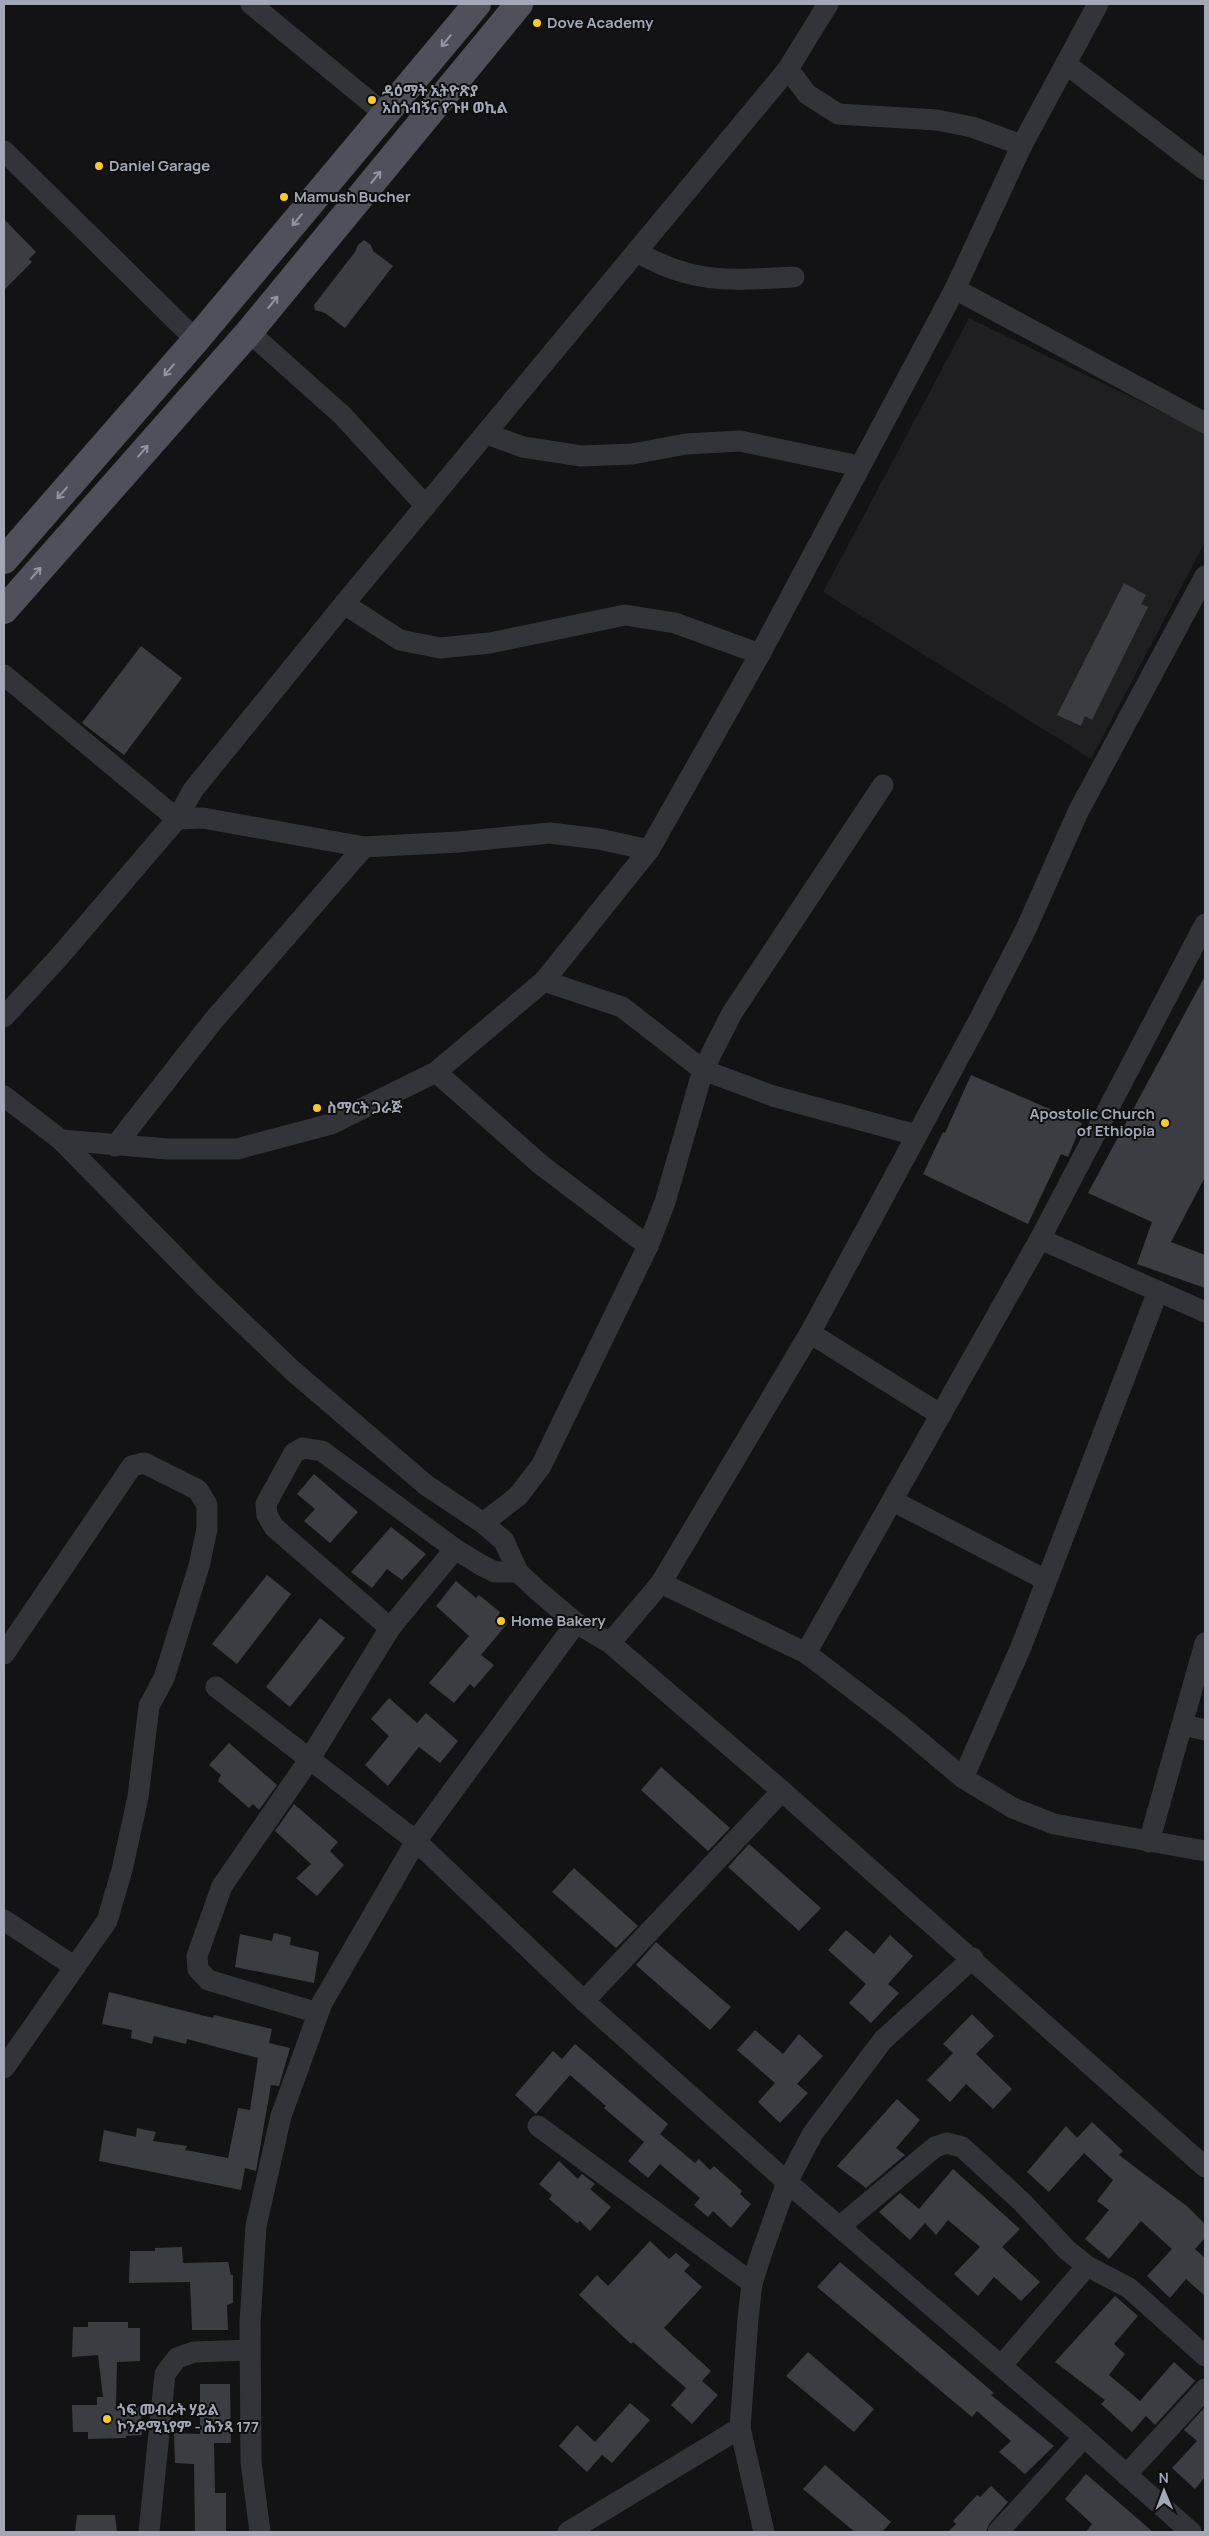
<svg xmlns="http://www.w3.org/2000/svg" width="1209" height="2536" font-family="Manrope,'Noto Sans Ethiopic',sans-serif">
<rect width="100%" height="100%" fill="#131315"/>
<path fill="#1f1f22" d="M969,318L1205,433V542L1091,759L823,592Z"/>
<g fill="#3c3d42">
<path d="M4,219L36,252L29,259L32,262L4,290Z"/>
<path d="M364,240L371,245L373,251L393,266L345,328L325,313L315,310L314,305L355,252L358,245Z"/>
<path d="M1124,583L1146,595L1141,604L1148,607L1092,720L1085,716L1081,726L1057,715Z"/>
<path d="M141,646L182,678L124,755L82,723Z"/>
<path d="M1205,976V1177L1171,1242L1205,1255V1288L1137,1264L1152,1222L1088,1193Z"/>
<path d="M971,1075L1082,1123L1068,1157L1061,1154L1028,1224L923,1174L943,1132L945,1133Z"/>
<path d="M314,1474L358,1512L330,1543L304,1521L315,1509L297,1494Z"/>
<path d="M391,1527L426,1554L402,1580L387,1569L372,1588L351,1572Z"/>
<path d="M267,1575L291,1594L237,1664L212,1644Z"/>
<path d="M456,1581L476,1598L479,1595L500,1612L498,1616L507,1624L481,1655L494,1665L474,1688L470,1684L454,1703L429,1683L469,1636L436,1606Z"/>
<path d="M320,1618L345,1638L290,1707L266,1687Z"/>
<path d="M389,1698L417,1723L426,1713L458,1741L440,1763L419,1747L388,1786L365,1765L389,1736L371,1719Z"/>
<path d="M229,1743L277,1785L259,1810L253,1804L249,1808L218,1781L221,1775L209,1765Z"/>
<path d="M661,1767L730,1828L708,1851L641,1790Z"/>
<path d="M294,1804L338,1842L330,1851L344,1865L317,1896L296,1878L311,1864L275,1831Z"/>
<path d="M749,1844L821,1908L799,1931L728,1867Z"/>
<path d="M574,1868L638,1926L616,1948L552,1892Z"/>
<path d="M846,1930L874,1954L890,1935L913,1956L888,1984L899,1993L871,2023L849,2003L866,1984L828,1950Z"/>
<path d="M274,1933L291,1937L290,1945L319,1952L314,1983L235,1967L240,1934L272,1941Z"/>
<path d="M656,1942L731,2007L710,2030L636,1965Z"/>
<path d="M109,1992L213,2018L214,2015L272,2029L269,2043L290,2048L279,2086L271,2085L256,2171L245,2168L241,2190L99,2161L104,2130L136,2137L137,2128L156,2132L153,2141L187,2146L185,2150L228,2158L238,2108L250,2110L258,2058L187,2039L186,2044L154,2036L152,2044L131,2038L132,2030L102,2024Z"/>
<path d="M972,2014L994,2036L976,2054L1012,2089L993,2109L966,2084L950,2102L927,2080L953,2053L943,2044Z"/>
<path d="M755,2030L783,2054L799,2034L823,2056L797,2084L808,2093L780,2123L758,2102L775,2083L737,2050Z"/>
<path d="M575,2044L668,2124L660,2134L695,2163L699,2159L710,2170L714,2166L742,2191L740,2194L751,2204L731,2228L713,2211L708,2217L694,2205L700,2198L660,2164L648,2178L628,2161L644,2142L604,2108L606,2106L570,2075L536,2114L515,2095L553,2051L562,2059Z"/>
<path d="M897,2099L920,2120L896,2148L905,2155L866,2188L837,2166Z"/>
<path d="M1092,2122L1123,2151L1119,2155L1188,2207L1205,2224V2238L1195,2249L1205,2258V2296L1186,2279L1170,2298L1147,2276L1172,2249L1141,2221L1109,2259L1085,2239L1109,2210L1097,2201L1113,2180L1084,2153L1049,2192L1027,2172L1066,2126L1077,2138Z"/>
<path d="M559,2161L578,2179L582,2174L595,2184L590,2189L611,2207L590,2231L580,2221L577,2223L549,2199L552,2195L539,2184Z"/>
<path d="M953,2169L1020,2229L1002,2247L1040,2282L1021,2301L994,2277L978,2296L954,2274L980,2247L948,2220L936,2235L925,2223L910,2240L879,2212L900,2193L919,2209Z"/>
<path d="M650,2241L669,2259L676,2253L690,2265L684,2271L702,2287L664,2328L711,2371L702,2381L718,2395L692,2424L671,2405L686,2388L633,2342L631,2344L579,2295L597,2275L608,2286Z"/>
<path d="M182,2247L183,2263L228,2262L231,2275H233V2303L227,2305L228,2330H192L190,2282L129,2283L130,2251H155V2248Z"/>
<path d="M840,2262L994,2393L991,2395L1054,2446L1025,2474L999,2452L1011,2441L977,2411L972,2417L817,2287Z"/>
<path d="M1115,2296L1138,2316L1114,2344L1125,2354L1109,2375L1140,2401L1174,2362L1195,2381L1155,2425L1146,2416L1132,2432L1101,2404L1105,2400L1055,2362Z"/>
<path d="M88,2322H128V2328H140V2361L117,2362L116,2406H141L142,2435L126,2436V2438L88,2439V2432H73L72,2405H97V2397H103L98,2355L72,2357L73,2327H88Z"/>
<path d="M808,2352L874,2409L854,2432L786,2376Z"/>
<path d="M200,2384H230L231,2443H214L215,2493H226V2532H195L194,2464L175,2463L174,2433L200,2434Z"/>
<path d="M630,2403L650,2420L612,2463L602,2455L587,2472L559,2446L577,2425L595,2442Z"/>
<path d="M1205,2407V2477L1195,2489L1172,2468L1197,2441L1184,2430Z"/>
<path d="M825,2465L891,2522L882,2532H855L803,2489Z"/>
<path d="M1086,2474L1153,2532H1086L1092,2524L1065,2499Z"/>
<path d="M991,2486L1008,2502L989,2524L986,2532H948L956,2524L953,2521L977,2495L980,2497Z"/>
<path d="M77,2515H115L117,2532H75Z"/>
</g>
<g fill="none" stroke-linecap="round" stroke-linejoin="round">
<g stroke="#33343a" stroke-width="21">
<path d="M251,4L386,115"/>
<path d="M1066,64L1205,170"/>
<path d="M788,69L807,94L838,114L937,120L972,127L1022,145"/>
<path d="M4,151L196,340"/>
<path d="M637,252C694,285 731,280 794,277"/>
<path d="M955,289L1205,423"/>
<path d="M249,332L342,415L426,506"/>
<path d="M487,434L523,447L581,456L632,454L686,444L740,441L859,466"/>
<path d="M344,604L400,640L440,648L490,643L625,615L675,623L760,654"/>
<path d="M4,675L177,819L203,818L364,847L458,842L550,833L599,839L649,850"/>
<path d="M544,981L622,1007L703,1070L773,1096L916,1135"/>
<path d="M4,1017L60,956L177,819L193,790L344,604L788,69L828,4"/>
<path d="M436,1072L540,1164L648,1246"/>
<path d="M4,1096L61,1140L205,1287L293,1371L426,1485L483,1523L504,1541L518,1572L537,1590L576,1623L610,1643L782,1791L1205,2167"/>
<path d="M61,1140L168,1149H237L331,1124L436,1072L544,981L649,850L760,654L955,289L1022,145L1098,4"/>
<path d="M115,1146L213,1021L364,847"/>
<path d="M1040,1239L1205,1312"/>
<path d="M810,1333L941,1415"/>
<path d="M893,1501L1046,1580"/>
<path d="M483,1523L518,1496L541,1466L648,1246L665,1202L703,1070L732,1013L883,785"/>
<path d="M661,1583L810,1333L979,1020L1026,929L1078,812L1205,576"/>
<path d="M390,1628L274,1527L267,1515L266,1504L294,1453L303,1448L322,1451L455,1549L481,1565L495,1572H518"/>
<path d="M610,1643L661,1583L806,1653L900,1725L963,1778L1013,1808L1054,1824L1205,1851"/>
<path d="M806,1653L1040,1239L1205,924"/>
<path d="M4,1654L132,1466L144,1463L198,1490L207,1505V1529L199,1566L164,1678L149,1706L138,1797L122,1870L107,1921L4,2068"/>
<path d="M216,1687L416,1841L584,2001L787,2182L1084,2437L1191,2532"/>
<path d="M1184,1725L1205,1730"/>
<path d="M963,1778L1021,1647L1158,1291"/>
<path d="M1149,1842L1205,1643"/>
<path d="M4,1920L75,1967"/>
<path d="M584,2001L782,1791"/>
<path d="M318,2013L208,1980L198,1969L197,1956L222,1886L309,1760L390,1628L455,1549"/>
<path d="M538,2126L752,2283"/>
<path d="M839,2227L935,2147L947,2143L962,2147L1022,2202L1067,2250L1087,2266L1129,2288L1205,2356"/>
<path d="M1001,2366L1087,2266"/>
<path d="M1126,2475L1205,2389"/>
<path d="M149,2532L165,2374L177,2358L194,2352L250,2350"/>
<path d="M260,2532L251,2462L250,2323L256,2226L281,2116L322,2003L416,1841L576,1623"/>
<path d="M568,2532L740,2428"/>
<path d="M764,2532L740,2428L748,2319L752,2283L762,2252L787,2182L813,2133L883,2040L973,1958"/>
<path d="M998,2532L1084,2437"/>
</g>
<g stroke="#4f5059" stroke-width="28">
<path d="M4,560L196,340L477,4"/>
<path d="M4,610L249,332L519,4"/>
</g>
</g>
<defs><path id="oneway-shaft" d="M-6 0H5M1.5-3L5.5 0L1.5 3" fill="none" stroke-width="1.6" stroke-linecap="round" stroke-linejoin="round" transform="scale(1.25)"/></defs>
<g stroke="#9296a3">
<use href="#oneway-shaft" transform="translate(446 41) rotate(129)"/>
<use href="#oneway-shaft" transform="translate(376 177) rotate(-51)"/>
<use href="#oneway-shaft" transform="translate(297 220) rotate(130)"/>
<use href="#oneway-shaft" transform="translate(273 302) rotate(-51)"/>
<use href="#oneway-shaft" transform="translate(169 370) rotate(131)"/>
<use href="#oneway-shaft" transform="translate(143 451) rotate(-49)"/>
<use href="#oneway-shaft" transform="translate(62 493) rotate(131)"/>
<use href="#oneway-shaft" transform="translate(36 573) rotate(-49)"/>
</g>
<g fill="#fcca24" stroke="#0e0e0f" stroke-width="2">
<circle cx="537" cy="23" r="5"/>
<circle cx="372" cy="100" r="5"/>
<circle cx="99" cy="166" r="5"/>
<circle cx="284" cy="197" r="5"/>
<circle cx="317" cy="1108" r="5"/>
<circle cx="1165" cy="1123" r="5"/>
<circle cx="501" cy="1621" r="5"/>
<circle cx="107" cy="2419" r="5"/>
</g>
<g text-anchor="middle" stroke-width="4" stroke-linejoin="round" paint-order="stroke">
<g font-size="15" font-weight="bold" fill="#a3a7b6" stroke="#0e0e0f" text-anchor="start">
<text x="547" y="28">Dove Academy</text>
<text x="382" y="96">ዳዕማት ኢትዮጽያ<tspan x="382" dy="17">አስጎብኝና የጉዞ ወኪል</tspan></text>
<text x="109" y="171">Daniel Garage</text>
<text x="294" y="202">Mamush Bucher</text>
<text x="327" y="1113">ስማርት ጋራጅ</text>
<text x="1155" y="1119" text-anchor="end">Apostolic Church<tspan x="1155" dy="17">of Ethiopia</tspan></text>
<text x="511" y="1626">Home Bakery</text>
<text x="117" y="2415">ጎፍ መብራት ሃይል<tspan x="117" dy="17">ኮንዶሚኒየም - ሕንጻ 177</tspan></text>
</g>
</g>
<rect width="1209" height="2536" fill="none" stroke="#a3a7b6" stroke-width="10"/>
<g transform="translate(1164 2491) rotate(359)" stroke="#0e0e0f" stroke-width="4" paint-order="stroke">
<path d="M0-4L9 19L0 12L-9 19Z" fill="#a3a7b6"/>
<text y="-8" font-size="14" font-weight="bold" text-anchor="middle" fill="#a3a7b6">N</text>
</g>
</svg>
